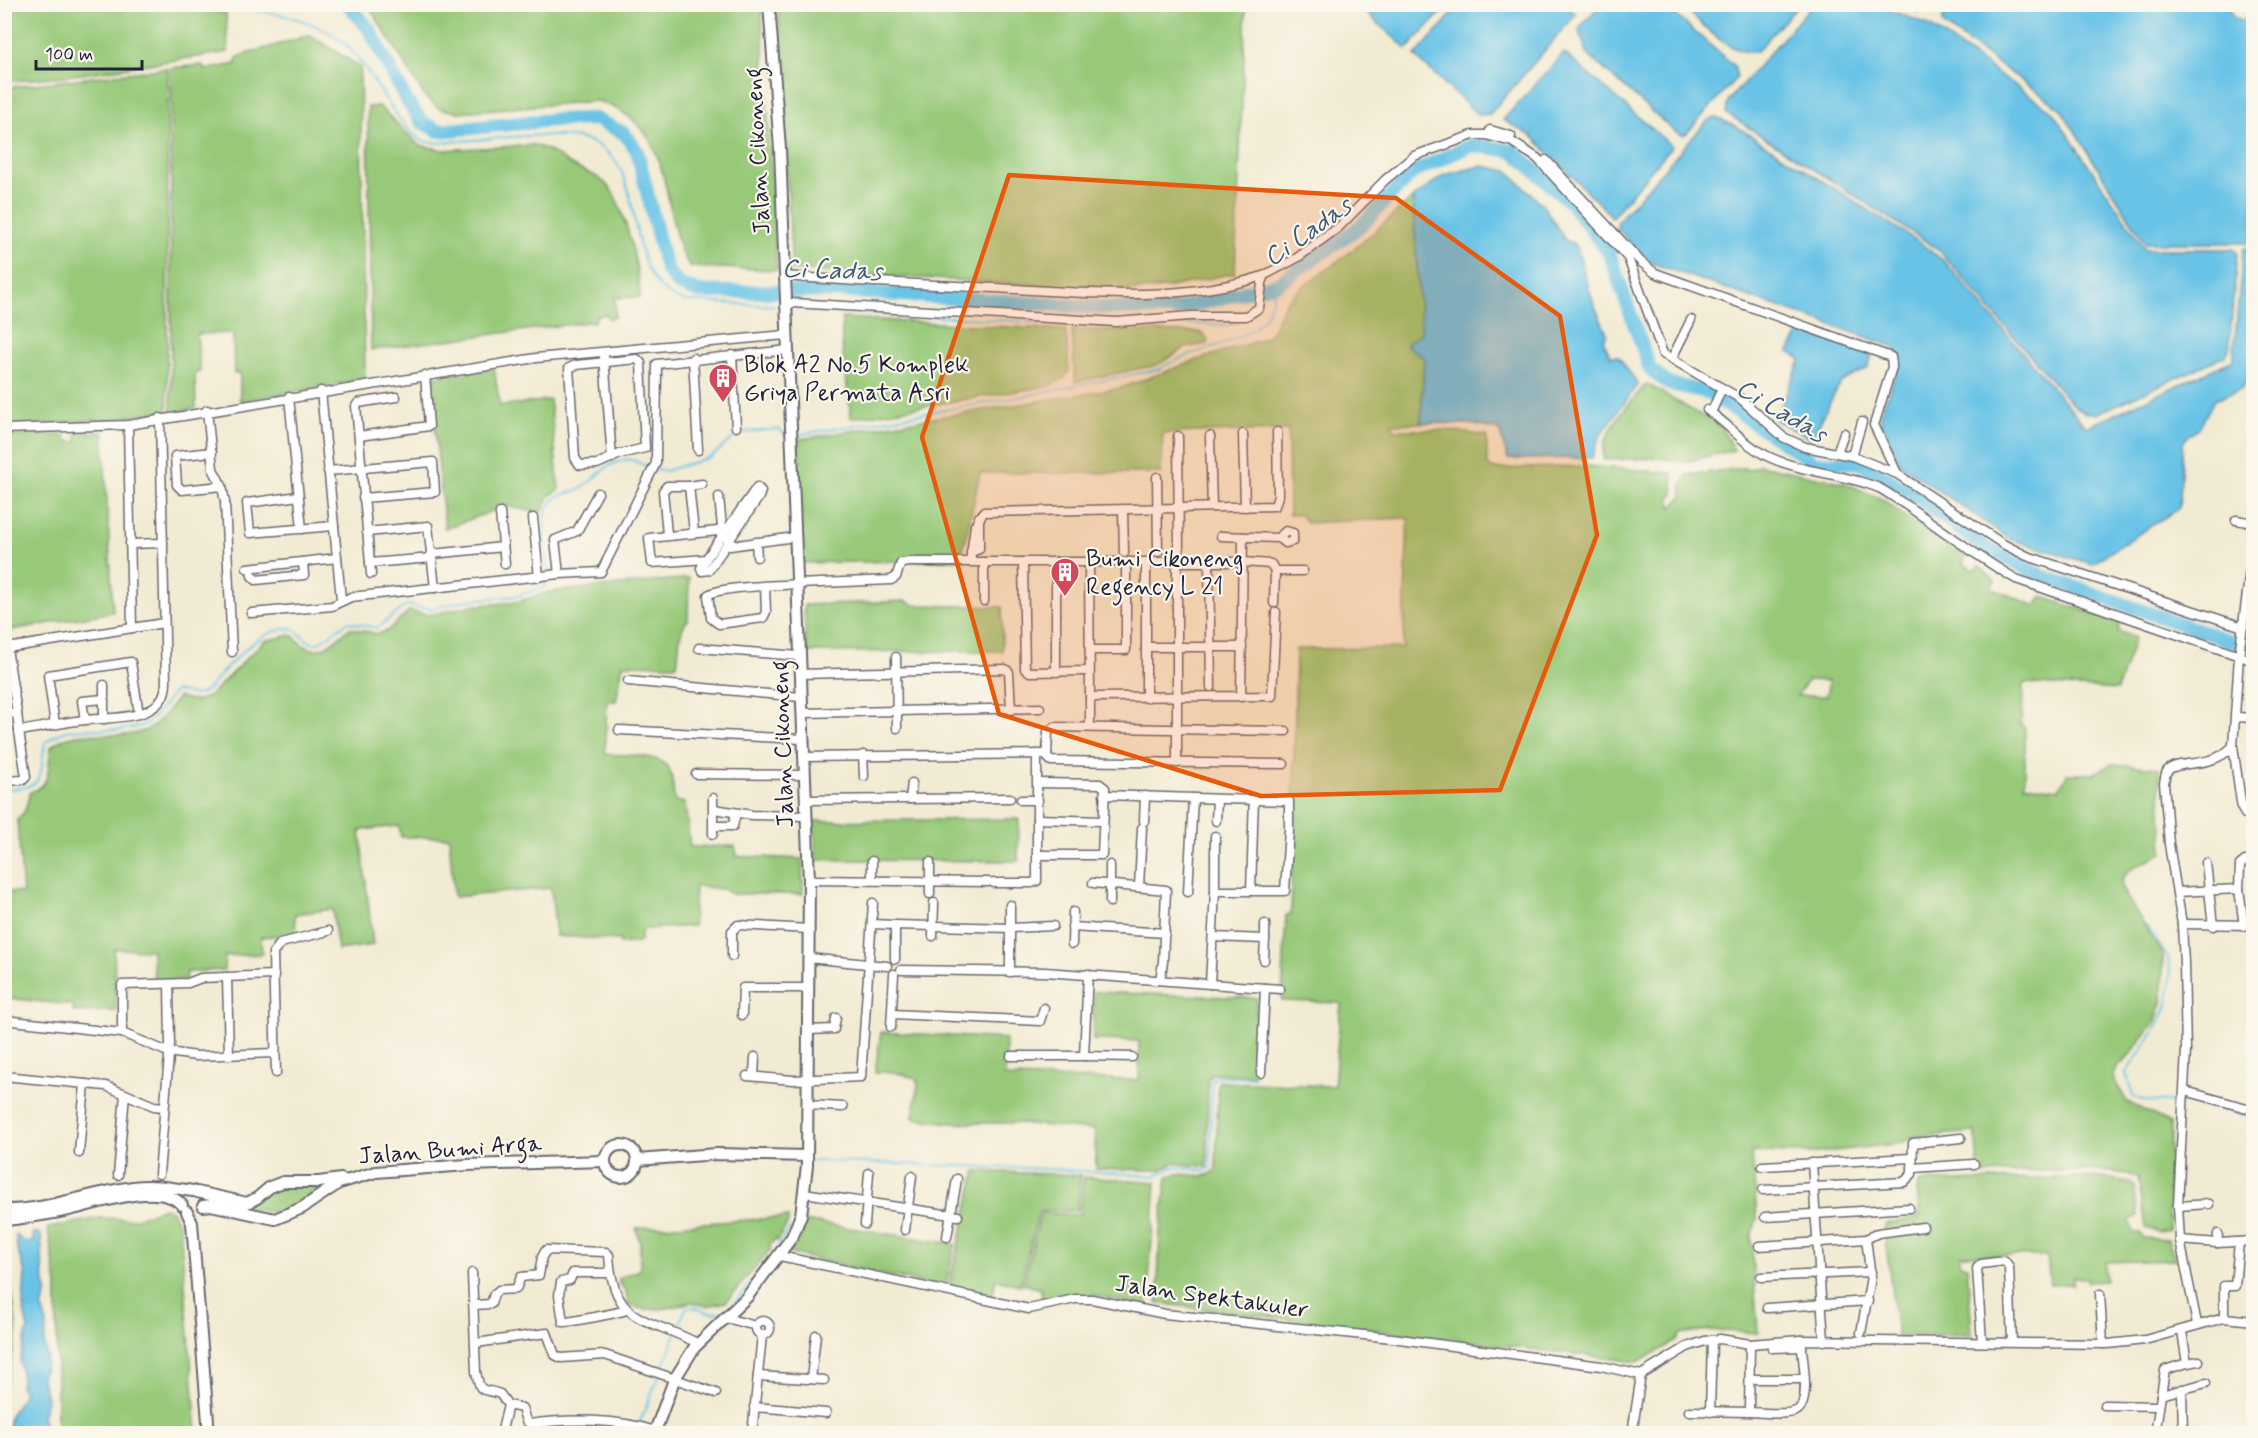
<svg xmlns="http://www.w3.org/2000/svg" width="2258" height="1438" font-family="Mynerve,sans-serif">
<rect width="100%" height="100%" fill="#fbf7ec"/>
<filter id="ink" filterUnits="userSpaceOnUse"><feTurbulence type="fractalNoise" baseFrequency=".0167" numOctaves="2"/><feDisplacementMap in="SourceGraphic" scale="12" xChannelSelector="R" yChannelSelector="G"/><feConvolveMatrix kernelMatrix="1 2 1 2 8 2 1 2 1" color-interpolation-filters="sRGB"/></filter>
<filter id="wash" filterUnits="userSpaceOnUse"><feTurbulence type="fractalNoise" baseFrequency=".008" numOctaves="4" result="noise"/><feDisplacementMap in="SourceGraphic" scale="24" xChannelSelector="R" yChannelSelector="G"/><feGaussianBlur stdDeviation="1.35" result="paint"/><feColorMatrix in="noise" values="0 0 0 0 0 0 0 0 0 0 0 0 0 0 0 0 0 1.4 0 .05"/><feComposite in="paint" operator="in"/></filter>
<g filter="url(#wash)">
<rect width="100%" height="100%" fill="#f2ebd3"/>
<g fill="#97c979" stroke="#5c765a" stroke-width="1.5" fill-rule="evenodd">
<path d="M186,4L226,13L228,52L82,74L5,82V5Z"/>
<path d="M368,5H761L777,270L691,267C679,252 677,239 673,221C661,166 658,119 597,101L459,112L440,109L426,98Z"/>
<path d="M778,5H1246L1235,273L1166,288L1128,291L792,270Z"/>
<path d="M310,35L360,67L365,379L240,401V373H234L233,333L197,334L200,372L195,374L196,408L171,413V68L202,65L205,70L236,64L237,58L243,55Z"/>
<path d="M168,68L167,411L112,419L5,426L4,88Z"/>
<path d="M379,106L419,145L443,150L534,145C549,149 559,157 571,165C583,172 599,175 608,186C625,206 639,271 640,297L615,298V317L608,318L606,314L596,316L595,321L371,350L368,107Z"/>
<path d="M1413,198L1424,358L1421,423L1393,424L1394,430H1447L1487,436V464L1494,469L1587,466L1672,473L1674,494L1670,498L1671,508L1682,497V484L1688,475L1743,468L1748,470L1760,465L1845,483L1884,500L1902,515L1967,556L1962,563L1974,570L1979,566L1995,581L1991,588L2036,606L2042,597L2120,622L2118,631L2135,638L2117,690L2026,683L2023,686L2022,719L2020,722L2025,729V785L2059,789L2067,774H2094L2112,764L2159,768L2163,853L2129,870L2121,882L2123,891L2163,955L2162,1003L2155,1022L2125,1061L2118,1065L2113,1078L2127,1102L2170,1123L2169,1230L2158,1232L2146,1228L2138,1178C2113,1164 2012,1174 1979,1174L1975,1132L1911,1137L1902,1143L1817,1153L1752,1152L1757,1219L1751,1236L1758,1333L1709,1330L1680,1334L1677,1341L1637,1362L1157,1303L1160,1233L1167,1177C1181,1168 1205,1184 1216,1169L1218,1082L1334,1086L1341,1003L1282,1001L1286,915L1291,914L1296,649L1403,648L1408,518L1306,523L1301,515H1289L1288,430L1163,433L1161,473H980L961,560L799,563L795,440L1121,388L1197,360L1260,340L1270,335L1285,303L1300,289L1353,250ZM1808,680L1829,681L1826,696H1797Z"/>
<path d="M842,318L1066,330L1069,371L1065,378L1049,386L851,418L842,344Z"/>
<path d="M1072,330L1200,332L1208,339V344L1187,347L1157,365L1075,382Z"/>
<path d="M494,368L500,406L550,400L559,490L550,495L541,513L505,506L445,529L430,378Z"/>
<path d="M1647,384L1721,427L1734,450L1685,462L1659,458L1604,460C1597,436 1632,400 1647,384Z"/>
<path d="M103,432L113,612L5,631V436L65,435L67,441L77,442V433Z"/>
<path d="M689,578L688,620C677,631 680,650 677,665L623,664L616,701H607L605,754C622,756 659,752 669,769C674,779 672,791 675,801L685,803L690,847L735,846L737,856L802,859L803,894H732L724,889L695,886L693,926L642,929L640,942L620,944V940L556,936L551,888L454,897L449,837H401L399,826L360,830L373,945L338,950L332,909L295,914L296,934L261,937L262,954L225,956L224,970L187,972L186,979L154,982L152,950L114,949L116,1011L73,1012V1005L5,998V891L23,893L17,820L25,811L30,792C52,787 48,764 51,747C78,721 119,746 150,728C161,722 170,707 178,697L196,701L208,697L264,641L291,635C297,638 300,644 306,647C323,656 337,637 350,628L378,634L387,631L409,611L429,615L469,606L517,602L549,592Z"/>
<path d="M906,601L913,605L1002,607V651L806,652L804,605Z"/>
<path d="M1019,819L1018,861L816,860L814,821Z"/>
<path d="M1094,992L1257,998L1253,1075L1211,1074L1208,1080L1207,1167L1174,1163L1160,1170L1096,1169L1095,1130L1016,1123H950L913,1118L918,1084L916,1078L893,1072H875L881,1032L1006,1039L1005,1077L1139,1080V1041L1093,1040Z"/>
<path d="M976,1171L1081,1175L1077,1211H1039L1020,1285L996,1279L992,1298L948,1289Z"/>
<path d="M1084,1177L1156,1182L1147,1307L1094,1295L1042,1301L1041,1289L1023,1284L1041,1213L1079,1215Z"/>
<path d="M2094,1177L2130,1182L2134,1186L2138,1217L2130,1221L2133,1233H2140L2144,1238L2168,1240L2175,1260L2105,1262L2106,1281L2088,1282L2087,1278L2073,1277V1284L2050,1285L2047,1256L1960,1255V1264L1967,1266L1972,1334L1897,1336L1884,1228L1886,1224L1920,1217L1917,1190L1920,1182Z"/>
<path d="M327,1184C294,1209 285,1218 243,1207L275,1187Z"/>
<path d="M164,1208L172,1211L180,1226L197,1433H60L57,1425V1285L48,1228L100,1218L134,1219Z"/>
<path d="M788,1217V1223L777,1241L775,1239L769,1246L771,1249L726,1302L707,1306L691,1302C671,1308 649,1313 628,1305L626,1291L619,1283V1278L640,1270V1243L636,1228Z"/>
<path d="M804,1221L955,1244L945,1288L788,1253Z"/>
<path d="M5,1231L17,1334L5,1390L4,1231Z"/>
</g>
<g fill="#68c3e6" stroke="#457290" stroke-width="1.5">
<path d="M2230,4C2231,21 2239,20 2253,21V243H2145L2061,109L1943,24V14L1948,5Z"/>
<path d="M1357,5H1448L1407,49Z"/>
<path d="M1460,5H1565L1576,14L1490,114L1478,115L1415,56Z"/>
<path d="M1600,5H1664L1734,66L1737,77L1687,133L1682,135L1674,131L1588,55L1579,32L1580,27Z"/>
<path d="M1682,5H1799L1756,52C1727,55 1702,23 1682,5Z"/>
<path d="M1812,5H1876L1927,24L2052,111L2145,249H2233L2237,252L2229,350L2225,356L2096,414L2086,413L2074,406L1938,249L1726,113L1728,101Z"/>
<path d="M1895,5V4L1933,5L1918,12Z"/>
<path d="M1564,53L1672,146L1612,217L1532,136L1503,120Z"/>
<path d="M1714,117L1737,127L1919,242L1945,262L2086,427L2233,360L2243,249L2253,247V370L2242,389L2214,400L2200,427L2188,435L2183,443L2179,508L2092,564L2010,539L1901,465L1881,423L1880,414C1886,397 1905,363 1895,347L1646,261L1618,229L1617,222L1707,121Z"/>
<path d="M1481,166L1508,171L1545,208L1565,240L1576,245L1593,302L1607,334L1603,340L1610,356H1618L1638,384L1599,437L1592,458L1508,459L1499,430L1470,424L1421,423L1424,358L1406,345L1421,333L1413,198L1444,175Z"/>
<path d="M1800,332L1873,352L1868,368C1860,373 1849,376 1842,382C1838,385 1817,428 1815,434L1809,438L1775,420L1801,359L1789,352Z"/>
<path d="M33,1232L41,1234L43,1274L47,1291L42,1308L47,1324L44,1342L47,1356L42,1380L47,1398L42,1417L48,1433H8L9,1417L24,1394L20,1386L22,1381L20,1360L28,1329L23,1306L25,1272L17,1249L16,1235L23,1241L33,1242Z"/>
</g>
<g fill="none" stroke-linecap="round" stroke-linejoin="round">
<g stroke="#68c3e6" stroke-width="2">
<path d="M218,4C261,12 311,14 345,44C368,63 401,133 423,141C427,142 433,142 437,143C475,141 548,130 582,139C660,159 610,280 685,301L775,306"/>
<path d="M796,308L1113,327L1174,323L1229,325L1238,322"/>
<path d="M796,435L1020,397L1160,369C1188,349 1250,344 1266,315C1271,305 1273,294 1277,284"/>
<path d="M655,469L665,471L711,457L739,433L779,429L787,436"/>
<path d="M547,572C546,553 540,523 549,506C556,492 569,495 580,489C595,480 605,464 623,460C632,458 641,464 649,468"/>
<path d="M4,789C47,789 39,776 45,743C75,715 114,741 147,723C158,716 167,700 175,691L196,695L205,692C229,666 255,629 292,628L311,643H318L348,622L377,628L407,605L429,609L468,600L516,596L545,587L547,577"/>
<path d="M2147,926L2168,958L2171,972L2168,1004L2154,1032L2126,1073L2133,1096L2145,1101L2191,1103L2254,1117"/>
<path d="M812,1161L1049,1169L1155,1176L1173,1167L1205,1171L1210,1168L1212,1078L1254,1077"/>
<path d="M799,1188L803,1162"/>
<path d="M777,1249L790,1228"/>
<path d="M661,1371L686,1308C698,1305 703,1312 714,1313C730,1315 748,1285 757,1275"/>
<path d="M639,1424L659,1376"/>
</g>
<path stroke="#68c3e6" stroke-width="14" d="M348,4L369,29L407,101L422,122L439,131L552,120L595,119L624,133L637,151L666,269L678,284L699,292L839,291L1108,308L1178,309L1277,284L1362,225L1412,173L1471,145L1513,151L1570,202L1609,253L1650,369L1669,384L1707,392L1815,463L1859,462L1913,494L1982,546L2042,576L2254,649"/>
</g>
</g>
<g filter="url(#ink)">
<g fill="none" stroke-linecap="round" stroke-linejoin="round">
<g stroke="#6b6870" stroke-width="11">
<g id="street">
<path d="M1490,130L1511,136"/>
<path d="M1546,160L1641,262L1655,273L1891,357L1892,367L1874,425L1897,473"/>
<path d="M785,276C855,282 925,284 995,288C1084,292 1176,304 1263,276"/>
<path d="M785,306L793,303L1117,322L1190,316H1246L1259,308L1263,276L1297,258L1339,227L1385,180L1414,156L1473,135H1486L1512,142L1537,158L1628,258L1663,354L1741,399L1783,437L1805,447L1852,456L1897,474L2003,544L2027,556L2243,627"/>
<path d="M732,355L736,427"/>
<path d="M604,357L612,458"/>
<path d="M693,358L698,450"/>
<path d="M1672,358L1691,320"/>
<path d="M637,359L641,363L645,448L620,454L597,464L580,465L575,458L569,368L576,365Z"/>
<path d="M321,391L341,599"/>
<path d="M289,397L302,529"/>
<path d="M207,410L213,469L222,486L225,502L232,652"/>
<path d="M1707,410C1729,424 1745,446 1769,457C1804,473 1843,473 1879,488C1889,493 1897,500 1906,505C1943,530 1978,558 2016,579L2254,661"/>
<path d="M1711,413L1722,388"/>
<path d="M128,425L132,628"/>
<path d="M4,429L128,425L536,358L786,335"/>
<path d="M1243,434L1245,507"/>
<path d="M359,436L429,426L425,375"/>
<path d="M1178,436L1179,553"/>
<path d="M1210,436L1212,507"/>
<path d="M212,452L175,456L177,485L182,490L222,486"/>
<path d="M1837,453L1844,433"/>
<path d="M1852,456L1862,422"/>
<path d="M328,471L433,462L435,492L363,498"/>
<path d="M1157,477L1158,552"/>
<path d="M689,486L702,484"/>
<path d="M757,487L761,491L759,497L709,570L702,571L701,568L706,559Z"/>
<path d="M299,496L247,503L250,533L334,526"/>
<path d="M1123,510L1124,553"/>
<path d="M500,513L505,564"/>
<path d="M533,518L539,577"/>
<path d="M2236,520L2254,523"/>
<path d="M718,531L722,527L719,497"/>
<path d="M367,532L428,526L435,588"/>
<path d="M667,534L663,491L667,486H689L694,532"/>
<path d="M1221,536L1278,538L1286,543L1293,541V533L1286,531L1278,538"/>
<path d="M756,542L757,557"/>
<path d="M130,544L163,543"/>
<path d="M730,546L795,537"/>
<path d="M971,552L979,549V517"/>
<path d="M432,554L503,547"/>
<path d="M706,559L652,563L649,538L718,531L734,545"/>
<path d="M970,562L975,525L984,512L1275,506L1278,496L1277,432"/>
<path d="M984,562V601"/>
<path d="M1023,562L1025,669L1030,672L1089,671"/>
<path d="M1089,562L1090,697"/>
<path d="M1146,562V647H1242"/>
<path d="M1177,562V763"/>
<path d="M1209,562L1211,687"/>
<path d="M370,563L432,558"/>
<path d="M247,568L337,558"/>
<path d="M251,568L252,576L256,580L304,575L303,562"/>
<path d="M371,574L356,406L358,403L396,397"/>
<path d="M559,574L555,540L577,531L598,493"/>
<path d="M765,587L766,612L763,618L719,624L711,618L708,595C721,586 778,586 797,584L891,580L896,577L901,563L910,562H1243L1271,564L1275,571"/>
<path d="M1274,603L1275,571H1303"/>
<path d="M251,613L332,606L351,597L559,574L601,572L656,463L657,364L788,350"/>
<path d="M699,648L799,656"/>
<path d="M1090,650H1126V562"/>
<path d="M896,657L897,728"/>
<path d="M1056,672V562"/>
<path d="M800,674L1005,669L1009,672L1011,710"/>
<path d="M628,681L800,697"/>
<path d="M104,685V699"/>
<path d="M1241,697L1243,537"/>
<path d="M1146,698V647"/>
<path d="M17,713L7,648L164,623"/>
<path d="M802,713L1040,708"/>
<path d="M4,714L17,713L19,731C41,728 63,722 85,720C111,717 166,722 166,682L160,418"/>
<path d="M2236,717L2254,718"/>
<path d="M85,720L82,701L104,699V719"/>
<path d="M55,725L48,675L131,662L139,714"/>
<path d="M1090,727V697L1272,696L1276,612"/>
<path d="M619,730L803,739"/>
<path d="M2233,746L2242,809L2245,814L2254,816"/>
<path d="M863,755L864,776"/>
<path d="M804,757L1047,754"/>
<path d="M1284,764L1051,761L1047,757L1048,731L1055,727L1286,731"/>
<path d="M696,774L805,775"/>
<path d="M4,781L23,780L26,777L19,731"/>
<path d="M1104,795L1289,801V826"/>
<path d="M713,798V834"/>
<path d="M910,799L912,783"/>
<path d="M805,800L1010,798"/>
<path d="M1021,800H1038"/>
<path d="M714,809L752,815L805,816"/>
<path d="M1037,819L1103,821"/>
<path d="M1144,821L1145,796"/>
<path d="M1216,821L1217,799"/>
<path d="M714,826H733L736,813"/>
<path d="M1253,826L1254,800"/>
<path d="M1037,855H1102L1105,788L1100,784L1038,783"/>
<path d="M872,861V880"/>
<path d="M930,862V894"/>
<path d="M2206,863L2213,926"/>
<path d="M1110,865V902"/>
<path d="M809,880L988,882"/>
<path d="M994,883H1032L1037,881V754"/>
<path d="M1093,883L1166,890L1163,962L1160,980"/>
<path d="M1139,887L1142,828"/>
<path d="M2239,889L2240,865L2245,861L2254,862"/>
<path d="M1215,891V836"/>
<path d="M1251,891L1253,829"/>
<path d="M1188,892L1193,798"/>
<path d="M2177,892L2239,889L2244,926"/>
<path d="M872,924L895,925"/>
<path d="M2182,924L2254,925"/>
<path d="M1072,927L1165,933"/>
<path d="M933,936L934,903"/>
<path d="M1213,937L1265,939L1264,960"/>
<path d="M1265,939V924"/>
<path d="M1072,944L1073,912"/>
<path d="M732,956V931L738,925L809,929"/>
<path d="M808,958L887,966"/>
<path d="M895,959V925L1011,928L1053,926"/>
<path d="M901,970L1045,972L1280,989"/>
<path d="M1010,972V905"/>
<path d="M227,977L229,1055"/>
<path d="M1210,984L1215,891H1285L1289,829"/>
<path d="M892,1014L1040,1021L1044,1008"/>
<path d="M742,1015L743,988H809"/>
<path d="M4,1020L122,1033L168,1052L196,1056L275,1053"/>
<path d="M891,1027L894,974"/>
<path d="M809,1030L834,1029L836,1018"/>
<path d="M122,1033V985L188,983L201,978L274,975"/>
<path d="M1011,1056H1084L1088,974"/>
<path d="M1084,1056L1132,1057"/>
<path d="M276,1073L273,953L281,943L328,931"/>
<path d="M1261,1073L1265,988"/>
<path d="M4,1076L106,1086L154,1106L164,1107"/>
<path d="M747,1076L793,1080L861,1077L873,903"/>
<path d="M754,1076L755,1057"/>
<path d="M2185,1091L2254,1110"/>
<path d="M807,1105L843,1107"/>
<path d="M79,1153L85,1084"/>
<path d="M1812,1163L1824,1341"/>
<path d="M1762,1166L1911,1158"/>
<path d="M1912,1168L1974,1164"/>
<path d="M159,1174L170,1044L169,984"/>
<path d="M118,1175L125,1094"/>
<path d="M1763,1190L1904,1182L1912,1174L1913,1143L1961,1138"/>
<path d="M804,1193L958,1216"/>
<path d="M2178,1206L2209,1204"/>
<path d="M1765,1217L1909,1208"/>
<path d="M865,1224L869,1173"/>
<path d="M905,1230L912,1176"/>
<path d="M947,1237L957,1179"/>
<path d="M2180,1240L2217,1243L2254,1241"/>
<path d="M2217,1243L2218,1234"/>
<path d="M1759,1246L1866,1239L1878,1233L1923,1227"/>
<path d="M780,1256L1029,1309L1075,1299H1092L1165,1314L1392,1338L1601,1366L1641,1375"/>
<path d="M472,1273L476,1372C481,1396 481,1387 500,1394L508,1405L501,1434"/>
<path d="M610,1273H573L570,1280L561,1282L559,1295L563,1322C566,1323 618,1313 626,1310"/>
<path d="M1761,1277L1871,1272"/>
<path d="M2100,1294L2103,1344"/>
<path d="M474,1305L491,1304L494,1294L499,1290L516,1289L521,1277L539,1275L542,1257L546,1250L606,1252L609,1255C613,1325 645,1316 697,1343"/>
<path d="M1767,1308L1868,1301"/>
<path d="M726,1318L756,1326"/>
<path d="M2224,1318V1286H2235L2239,1242"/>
<circle cx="763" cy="1328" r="7"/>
<path d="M2197,1324L2180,1240L2178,1206L2186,1050L2184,964L2182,924L2169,844L2164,783C2165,778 2165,773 2168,770C2180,759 2211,770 2233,746L2239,656L2254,538"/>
<path d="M1861,1333L1871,1277L1866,1239"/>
<path d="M1982,1342L1977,1268L1981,1264L2005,1261L2009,1267L2012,1342"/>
<path d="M476,1343L547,1333L555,1355L561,1358L605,1355L716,1393"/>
<path d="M1750,1344L1749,1412C1762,1412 1784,1416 1796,1411C1812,1404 1802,1356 1801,1340"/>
<path d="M1772,1348L1802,1347"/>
<path d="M2187,1363L2199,1361"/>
<path d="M758,1376L824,1380"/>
<path d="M811,1379L816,1335"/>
<path d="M1750,1379H1804"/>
<path d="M2182,1389L2183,1434"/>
<path d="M2161,1395L2206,1383"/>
<path d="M508,1405L522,1408L526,1421L530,1424C567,1418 620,1419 655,1431"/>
<path d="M2104,1405L2159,1406"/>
<path d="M754,1407L826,1413"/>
<path d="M1689,1411L1749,1412"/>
<path d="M1710,1412L1712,1340"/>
<path d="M752,1434L762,1335"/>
<path d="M1632,1434L1641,1375L1687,1347L1705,1341L1720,1339L1750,1344L1801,1340L2108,1344L2145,1340L2224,1318L2254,1321"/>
<path d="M2155,1434L2165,1370L2187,1363L2182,1332"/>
</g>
</g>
<g stroke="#6b6870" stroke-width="14">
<g id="secondary">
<circle cx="621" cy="1161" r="16"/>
<path d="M637,1160L717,1154L807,1156"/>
<path d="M197,1192L247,1203L257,1198L270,1187L283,1182H319L341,1179"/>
<path d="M203,1206L211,1205L275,1219L302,1208L339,1183L376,1172L467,1165L605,1161"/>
<path d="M4,1210C49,1210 90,1193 133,1187C154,1184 173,1188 193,1191"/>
<path d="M187,1212L192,1223L209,1434"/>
<path d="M4,1220C27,1218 48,1214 69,1210C97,1204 160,1180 182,1205"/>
<path d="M654,1434L674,1380L694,1348L747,1297L792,1237L801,1215L807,1166L809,880L780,149L769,4"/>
</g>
</g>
<use href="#street" stroke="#fff" stroke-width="8"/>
<use href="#secondary" stroke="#fff" stroke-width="10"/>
</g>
</g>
<path fill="#e8590c" fill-opacity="0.2" stroke="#e8590c" stroke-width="4.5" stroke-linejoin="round" d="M1009,175L1396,198L1560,316L1597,535L1500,790L1261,796L999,714L922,437Z"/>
<defs>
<g id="building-pin" transform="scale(1.5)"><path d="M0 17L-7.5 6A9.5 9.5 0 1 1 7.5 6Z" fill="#d1495b" stroke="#fbf7ec"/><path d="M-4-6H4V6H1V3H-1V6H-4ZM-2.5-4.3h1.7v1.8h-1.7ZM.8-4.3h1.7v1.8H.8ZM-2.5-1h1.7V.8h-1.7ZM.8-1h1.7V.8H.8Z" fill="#fff"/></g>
</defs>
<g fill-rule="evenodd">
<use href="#building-pin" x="723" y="378"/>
<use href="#building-pin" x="1065" y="572"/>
</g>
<g text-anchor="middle" stroke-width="4.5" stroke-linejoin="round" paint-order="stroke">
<g font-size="24" fill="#22223b" stroke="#fbf7ec">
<text transform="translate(757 151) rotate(-93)" y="8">Jalan Cikoneng</text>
<text transform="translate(782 744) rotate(-92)" y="8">Jalan Cikoneng</text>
<text transform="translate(450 1149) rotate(-4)" y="8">Jalan Bumi Arga</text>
<text transform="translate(1212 1296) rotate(8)" y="8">Jalan Spektakuler</text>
</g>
<g font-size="24" fill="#22223b" stroke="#fbf7ec" text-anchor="start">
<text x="744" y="372">Blok A2 No.5 Komplek<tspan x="744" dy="28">Griya Permata Asri</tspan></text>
<text x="1086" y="566">Bumi Cikoneng<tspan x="1086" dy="28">Regency L 21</tspan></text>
</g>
<g font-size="26" font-style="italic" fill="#3a5a77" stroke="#fbf7ec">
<text transform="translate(1307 231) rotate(-35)" y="9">Ci Cadas</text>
<text transform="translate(832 269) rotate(2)" y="9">Ci Cadas</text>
<text transform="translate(1782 410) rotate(31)" y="9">Ci Cadas</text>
</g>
</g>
<rect width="2258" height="1438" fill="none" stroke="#fbf7ec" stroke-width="24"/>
<path d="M36 60v9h106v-9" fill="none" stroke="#22223b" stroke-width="3"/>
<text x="45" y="60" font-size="18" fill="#22223b" stroke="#fbf7ec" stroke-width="4.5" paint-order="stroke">100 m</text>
</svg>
